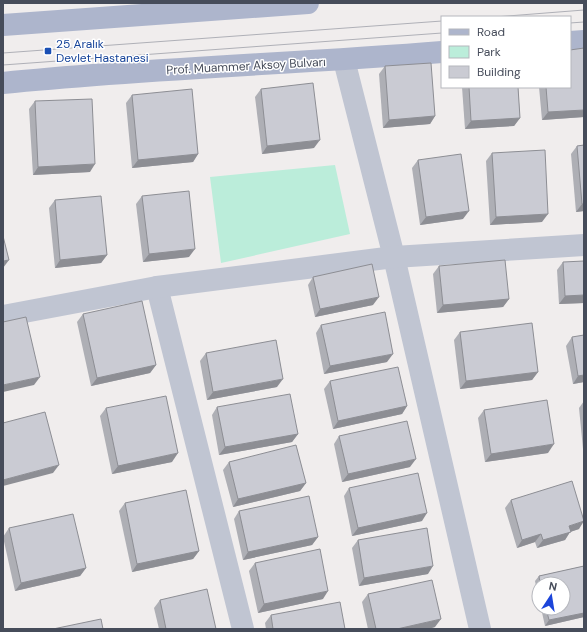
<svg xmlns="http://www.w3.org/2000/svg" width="587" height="632" font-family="'DM Sans',sans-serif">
<rect width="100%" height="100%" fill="#f0eded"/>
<path fill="#bbedda" d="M335,165L350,234L221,263L210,177Z"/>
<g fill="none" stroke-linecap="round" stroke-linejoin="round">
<g stroke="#c0c5d2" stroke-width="22">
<path d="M344,60L394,257L480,629"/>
<path d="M157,287L243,629"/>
<path d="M3,316L157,287L394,257L584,245"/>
</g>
<g stroke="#adb5cc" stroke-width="22">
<path d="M3,25L308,3"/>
<path d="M570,42L584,41"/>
<path d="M3,83C149,68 296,64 442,52"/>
</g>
<g stroke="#afb0b7" stroke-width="1">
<path d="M495,17L584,10"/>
<path d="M570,23L584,22"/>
<path d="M3,53L442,21"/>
<path d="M3,65L442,33"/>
</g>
</g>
<g fill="#aeafb5">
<path d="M385,66L435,116L430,124L383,128L379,74Z"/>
<path d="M462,87H518L520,118L514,126L465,129Z"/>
<path d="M539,87H570L584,117L542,120Z"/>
<path d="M261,89L314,148L262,154L255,97Z"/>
<path d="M132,95L198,154L193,162L132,168L126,103Z"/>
<path d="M35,101L90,172L33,175L29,109Z"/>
<path d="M584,145V211L576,212L571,154L577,146Z"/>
<path d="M492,153L542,222L490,225L486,161Z"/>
<path d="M418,160L463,219L420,225L412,168Z"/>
<path d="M142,196L189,257L143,262L136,204Z"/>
<path d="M55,200L107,255L101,263L55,268L49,208Z"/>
<path d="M563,262L584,303L559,304L557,270Z"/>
<path d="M439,266L509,299L503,307L437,313L433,274Z"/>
<path d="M313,277L373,305L315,317L308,285Z"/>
<path d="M83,314L156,365L150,373L91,386L77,322Z"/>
<path d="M321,325L387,362L324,374L316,333Z"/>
<path d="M460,332L538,372L532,380L460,389L454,340Z"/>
<path d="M572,337L584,382L573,384L566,346Z"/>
<path d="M206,353L277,387L207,400L200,361Z"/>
<path d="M330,381L407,406L402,414L333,429L324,389Z"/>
<path d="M584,401V449H583L579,408Z"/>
<path d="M217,407L298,434L292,442L219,455L212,415Z"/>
<path d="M106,408L172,462L112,474L100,416Z"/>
<path d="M484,410L548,453L485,462L478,418Z"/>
<path d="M339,436L410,467L342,482L334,444Z"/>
<path d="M229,462L306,483L300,491L233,507L223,470Z"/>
<path d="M349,488L422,521L352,536L344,496Z"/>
<path d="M511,500L579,529L570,532L565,540L537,548L535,542L517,548L505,508Z"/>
<path d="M125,503L199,551L193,559L132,572L119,511Z"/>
<path d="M239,511L318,537L312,545L243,560L234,519Z"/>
<path d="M9,528L86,568L80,576L15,591L3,537Z"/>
<path d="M358,540L428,574L359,586L352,548Z"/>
<path d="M255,563L323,599L258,613L249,571Z"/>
<path d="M584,566V617L545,626L541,608H563V584H539V601L535,581L539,576Z"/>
<path d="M368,594L435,627L428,629H368L362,602Z"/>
<path d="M160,600L216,629H159L154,608Z"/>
<path d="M271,615L345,629H266L265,623Z"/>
</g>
<g fill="#8d8e94">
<path d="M584,110V117L542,120L548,112Z"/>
<path d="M435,116L430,124L383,128L389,120Z"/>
<path d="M520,118L514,126L465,129L471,121Z"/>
<path d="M320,140L314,148L262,154L267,146Z"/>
<path d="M198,154L193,162L132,168L138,160Z"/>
<path d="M95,164L90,172L33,175L38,167Z"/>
<path d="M582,204H584V211L576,212Z"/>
<path d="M469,211L463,219L420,225L426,217Z"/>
<path d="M548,214L542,222L490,225L496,217Z"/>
<path d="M195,249L189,257L143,262L149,254Z"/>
<path d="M107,255L101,263L55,268L60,260Z"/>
<path d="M9,260L3,268V261Z"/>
<path d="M584,295V303L559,304L565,296Z"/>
<path d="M379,297L373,305L315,317L320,309Z"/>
<path d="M509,299L503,307L437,313L443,305Z"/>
<path d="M393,354L387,362L324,374L330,366Z"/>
<path d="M156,365L150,373L91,386L97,378Z"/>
<path d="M538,372L532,380L460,389L466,381Z"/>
<path d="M584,375V382L573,384L578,376Z"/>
<path d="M40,377L34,385L3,392V385Z"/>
<path d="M283,379L277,387L207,400L213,392Z"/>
<path d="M407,406L402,414L333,429L338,421Z"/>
<path d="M298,434L292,442L219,455L225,447Z"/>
<path d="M554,444L548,453L485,462L491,454Z"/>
<path d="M178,453L172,462L112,474L118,466Z"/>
<path d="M416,459L410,467L342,482L348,474Z"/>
<path d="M59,465L53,473L3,486V480Z"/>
<path d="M306,483L300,491L233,507L238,499Z"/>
<path d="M427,513L422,521L352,536L358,528Z"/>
<path d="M584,521L579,529L570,532L565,540L537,548L543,540L569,526Z"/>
<path d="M541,534L535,542L517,548L522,540Z"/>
<path d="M318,537L312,545L243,560L248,552Z"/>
<path d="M199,551L193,559L132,572L137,564Z"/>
<path d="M433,566L428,574L359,586L364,578Z"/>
<path d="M86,568L80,576L15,591L21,583Z"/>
<path d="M328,591L323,599L258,613L264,604Z"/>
<path d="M584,613V617L545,626L549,620Z"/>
<path d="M441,619L435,627L428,629H397Z"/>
</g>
<g fill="#cacbd3" stroke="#8d8e94">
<path d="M584,48V110L548,112L546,87H570V50Z"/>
<path d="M431,63L435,116L389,120L385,66Z"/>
<path d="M313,83L320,140L267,146L261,89Z"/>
<path d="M469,87H518L520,118L471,121Z"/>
<path d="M192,89L198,154L138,160L132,95Z"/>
<path d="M92,99L95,164L38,167L35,101Z"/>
<path d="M584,145V204H582L577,146Z"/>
<path d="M545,150L548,214L496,217L492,153Z"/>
<path d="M461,154L469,211L426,217L418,160Z"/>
<path d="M189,191L195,249L149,254L142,196Z"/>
<path d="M101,196L107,255L60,260L55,200Z"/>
<path d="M3,236L9,260L3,261Z"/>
<path d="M505,260L509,299L443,305L439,266Z"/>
<path d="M584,261V295L565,296L563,262Z"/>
<path d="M372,264L379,297L320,309L313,277Z"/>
<path d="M142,301L156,365L97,378L83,314Z"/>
<path d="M385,312L393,354L330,366L321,325Z"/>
<path d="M26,317L40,377L3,385V322Z"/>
<path d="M532,323L538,372L466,381L460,332Z"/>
<path d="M584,335V375L578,376L572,337Z"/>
<path d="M276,340L283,379L213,392L206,353Z"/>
<path d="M398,367L407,406L338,421L330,381Z"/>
<path d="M290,394L298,434L225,447L217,407Z"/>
<path d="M166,396L178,453L118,466L106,408Z"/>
<path d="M547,400L554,444L491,454L484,410Z"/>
<path d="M45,412L59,465L3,480V423Z"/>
<path d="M407,421L416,459L348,474L339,436Z"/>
<path d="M296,445L306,483L238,499L229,462Z"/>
<path d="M418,473L427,513L358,528L349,488Z"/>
<path d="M572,481L584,521L569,526L571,532L543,540L541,534L522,540L511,500Z"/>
<path d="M186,490L199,551L137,564L125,503Z"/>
<path d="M309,496L318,537L248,552L239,511Z"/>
<path d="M73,514L86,568L21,583L9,528Z"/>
<path d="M427,528L433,566L364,578L358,540Z"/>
<path d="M320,549L328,591L264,604L255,563Z"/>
<path d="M584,566V613L549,620L546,608H563V584H540L539,576Z"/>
<path d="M432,580L441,619L397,629H376L368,594Z"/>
<path d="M207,589L216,629H166L160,600Z"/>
<path d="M340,602L345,629H273L271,615Z"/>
<path d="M101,619L103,629H53Z"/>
</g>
<rect fill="#1a4fb4" stroke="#fff" stroke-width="1.5" x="44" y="47" width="8" height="8" rx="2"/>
<g text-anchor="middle" stroke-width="3" stroke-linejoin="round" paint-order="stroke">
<g font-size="12" fill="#164399" stroke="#fff" text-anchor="start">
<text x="56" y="48">25 Aralık<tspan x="56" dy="14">Devlet Hastanesi</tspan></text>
</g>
<g font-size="12" fill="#464c5a" stroke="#fff">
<text transform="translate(246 66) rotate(-3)" y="4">Prof. Muammer Aksoy Bulvarı</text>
</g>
</g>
<rect width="587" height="632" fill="none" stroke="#464c5a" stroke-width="8"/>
<rect x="441" y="16" width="130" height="72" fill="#ffffff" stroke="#b5b7bd"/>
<rect x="449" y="29" width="20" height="6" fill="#adb5cc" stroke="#b5b7bd"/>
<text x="477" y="36" font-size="12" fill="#464c5a">Road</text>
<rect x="449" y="46" width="20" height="12" fill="#bbedda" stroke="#b5b7bd"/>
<text x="477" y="56" font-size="12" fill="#464c5a">Park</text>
<rect x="449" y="66" width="20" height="12" fill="#cacbd3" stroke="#b5b7bd"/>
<text x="477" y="76" font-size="12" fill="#464c5a">Building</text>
<g transform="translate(551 596) rotate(12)"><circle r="19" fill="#ffffff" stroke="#b5b7bd"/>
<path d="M0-3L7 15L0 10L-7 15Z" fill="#1c45da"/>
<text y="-6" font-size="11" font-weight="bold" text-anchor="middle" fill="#464c5a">N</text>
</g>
</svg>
